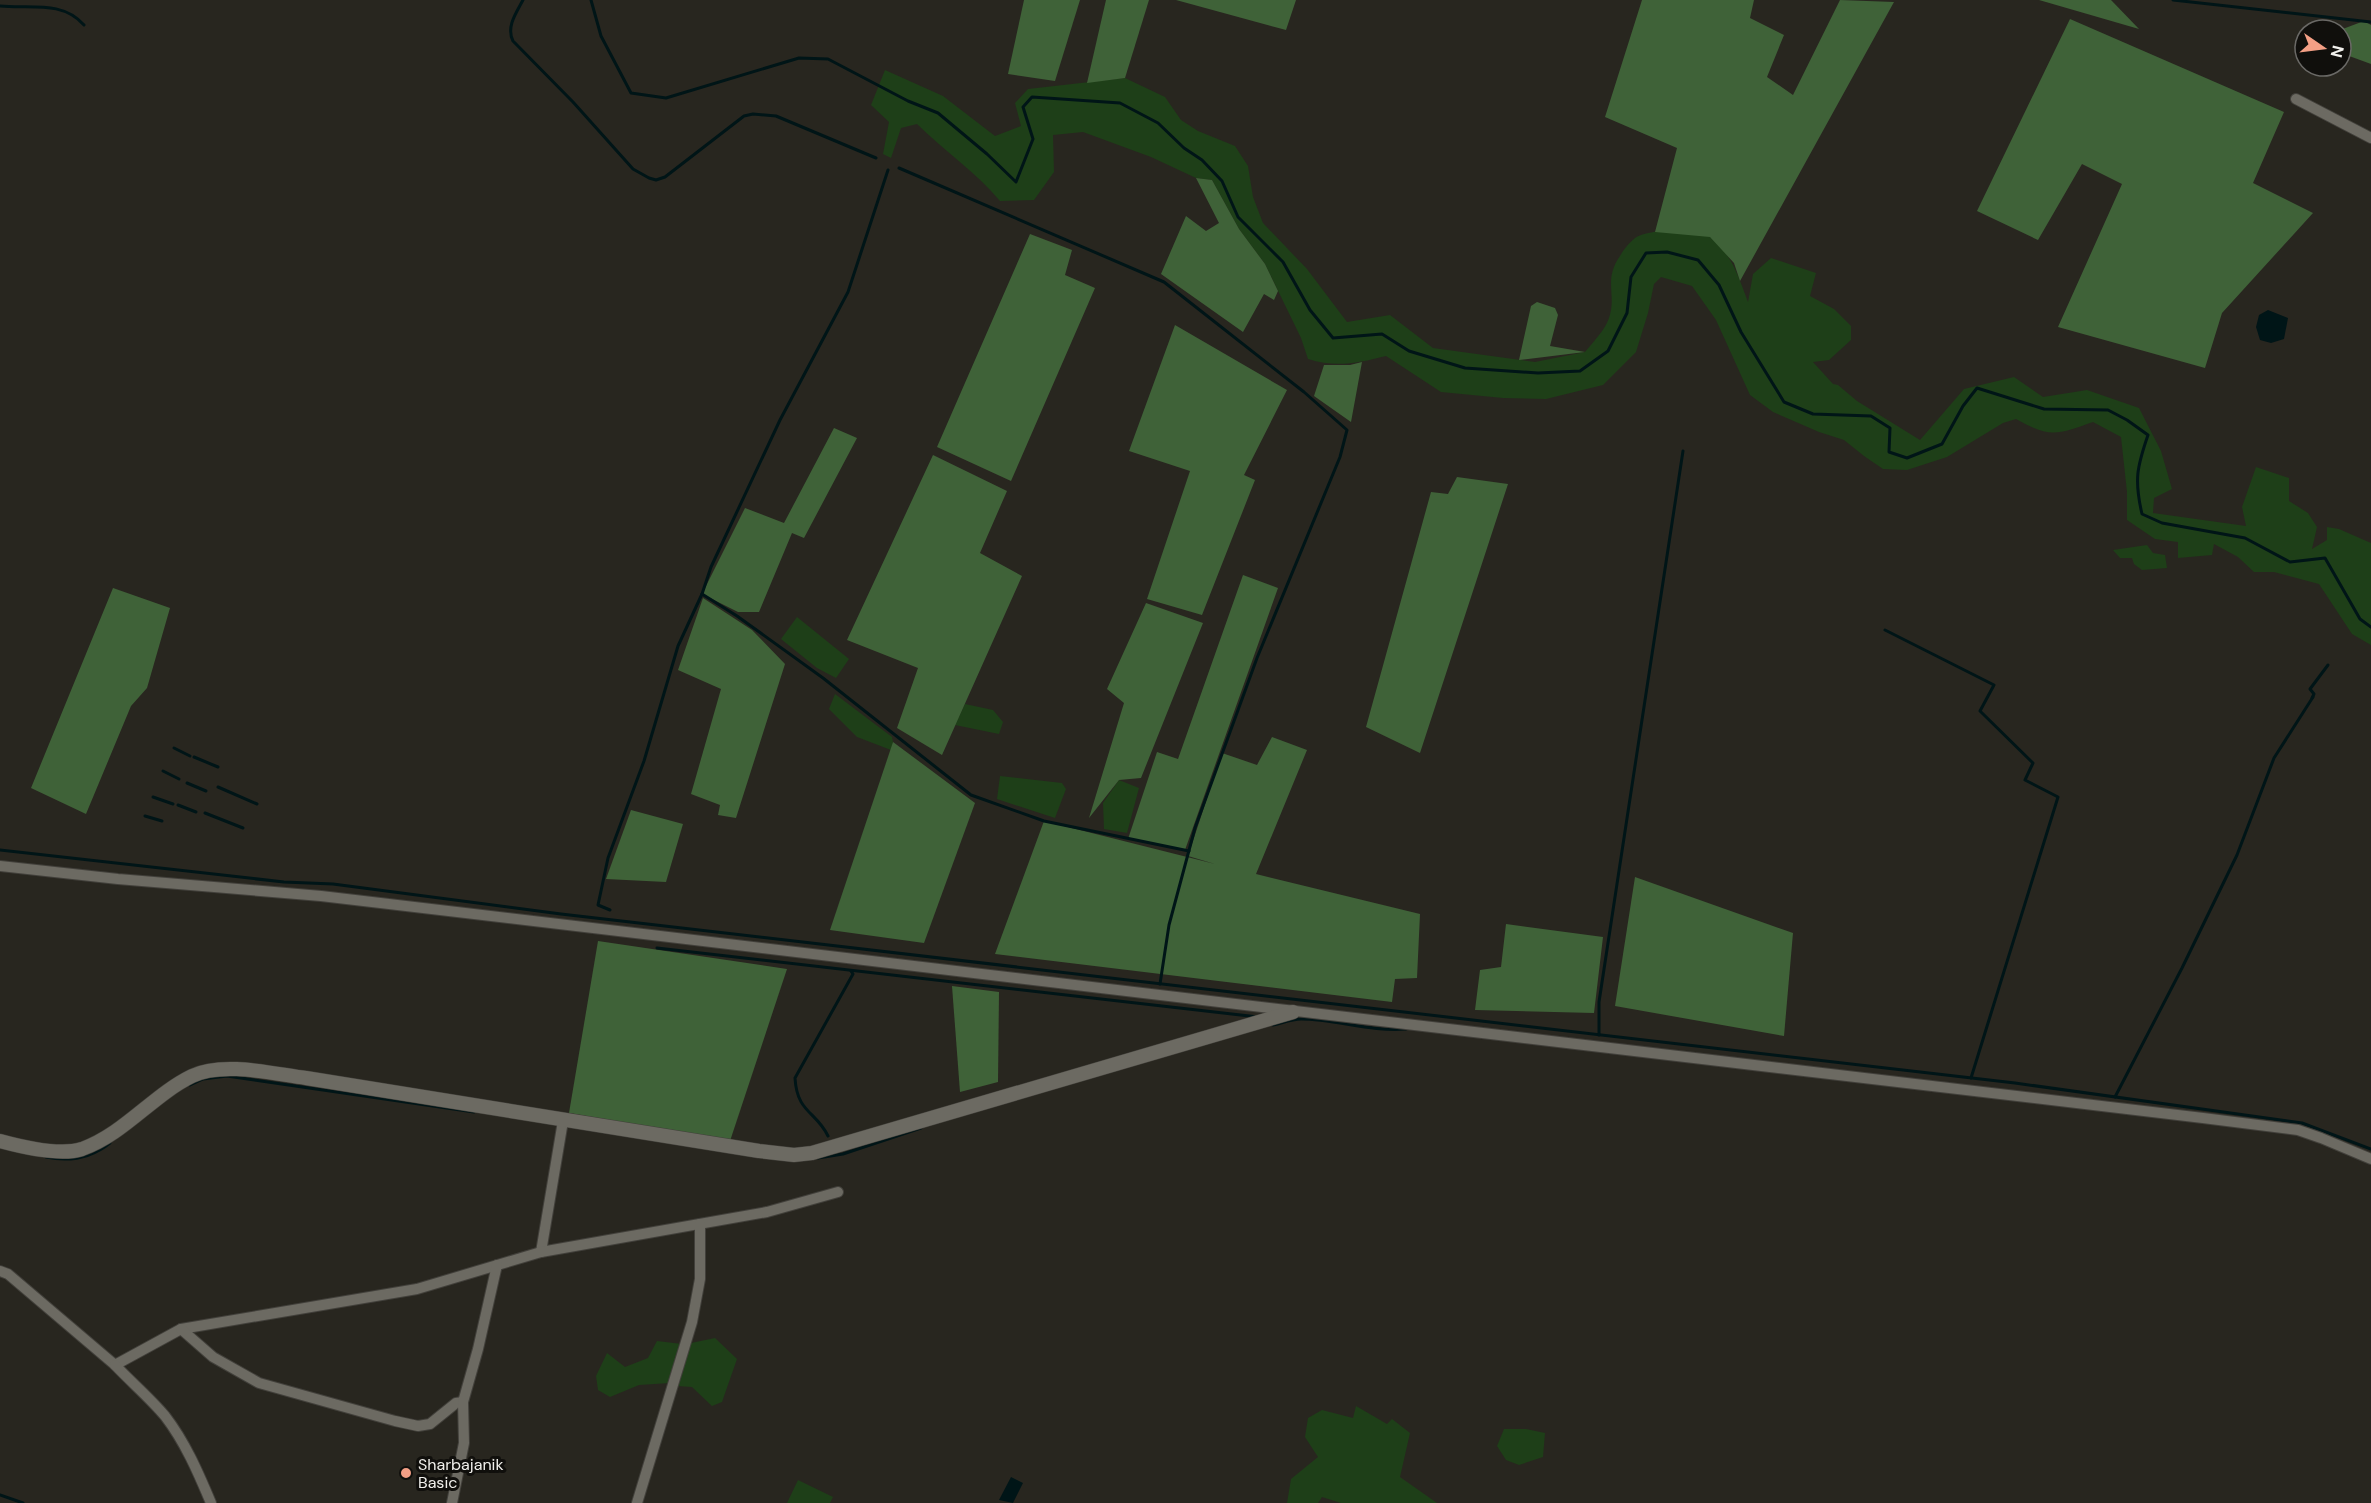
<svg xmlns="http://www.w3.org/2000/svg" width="2371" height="1503" font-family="'DM Sans',sans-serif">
<rect width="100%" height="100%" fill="#28261f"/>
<g fill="#1e3f18">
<path d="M885,70L943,96L995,136L1021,126L1015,103L1028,89L1125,78L1165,97L1181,120L1198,131L1235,146L1248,166L1253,197L1263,223L1307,269L1347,322L1390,315L1433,348L1535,362L1585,352C1593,342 1605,330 1609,318C1617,295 1603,280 1620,256C1623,250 1630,242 1635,238C1649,228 1698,228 1712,238C1732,255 1739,278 1748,302L1753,274L1771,258L1816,273L1810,296L1834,309L1851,326V340L1829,360L1813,362L1833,384L1838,385L1857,401L1920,440L1964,389L2014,377L2043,397L2087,390L2139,408L2161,451L2172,489L2154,498L2153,513L2246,526L2242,507L2256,467L2289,478V501L2308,513L2317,527L2312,549L2327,540V527L2339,529L2371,543V645L2352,634L2319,584L2274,572H2254L2238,557L2214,544L2212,555L2178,558V542L2155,539L2127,520V492L2121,437L2093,422C2056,435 2050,438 2016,419L2003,423L1947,457L1907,470L1883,469L1864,456L1844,440L1819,432L1773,412L1750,395L1716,320L1692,286L1661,277L1654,284L1648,313L1636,352L1603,385L1546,399L1503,398L1441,392L1386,356C1358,363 1336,368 1308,359L1301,338L1265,264L1239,229L1212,180L1196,178L1151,157L1083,132L1053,135L1054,172L1034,200L1000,201C976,172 944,151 917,124L901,128L891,158L883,154L889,122L871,105Z"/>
<path d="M2147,545L2153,553L2165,555L2167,568L2142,570L2134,564L2132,558H2120L2113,550Z"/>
<path d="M797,617L849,659L836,678L817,668L781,639Z"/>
<path d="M835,694L892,737L893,742L891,750L857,737L829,709Z"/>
<path d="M965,704L993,710L1003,722L999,734L955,725Z"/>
<path d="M1000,776L1062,783L1066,789L1055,818L997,799Z"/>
<path d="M1119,780L1139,788L1127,833L1104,829L1103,803Z"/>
<path d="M715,1338L737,1359L722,1402L712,1406L692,1387L677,1386L691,1343Z"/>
<path d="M657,1341L682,1344L670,1383L639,1385L610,1397L598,1390L596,1376L607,1353L625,1367L648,1358Z"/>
<path d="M1356,1406L1387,1424L1392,1419L1410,1433L1400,1477L1437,1503H1341L1322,1497L1318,1503H1287L1291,1479L1318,1457L1305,1437L1308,1418L1322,1410L1353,1418Z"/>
<path d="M1504,1429H1526L1545,1433L1543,1457L1519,1465L1506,1460L1497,1446Z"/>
<path d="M798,1480L833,1497L830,1503H787Z"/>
</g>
<g fill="#3f6238">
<path d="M1024,0H1080L1055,81L1008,74Z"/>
<path d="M1106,0H1149L1125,78L1087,83Z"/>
<path d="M1176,0H1296L1286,30Z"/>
<path d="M1642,0H1754L1750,18L1784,35L1767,77L1793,95L1840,0L1894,2L1740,281L1734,263L1710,237L1655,232L1677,148L1605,117Z"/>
<path d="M2039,0H2111L2139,29Z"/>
<path d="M2070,19L2284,112L2253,183L2313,213L2222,313L2205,368L2058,327L2122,184L2082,164L2038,240L1977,211Z"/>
<path d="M2364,21L2371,25V64L2341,53L2340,30Z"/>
<path d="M1196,178L1212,180L1239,229L1265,264L1278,291L1274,300L1264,294L1243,332L1161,274L1186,216L1206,231L1219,223Z"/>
<path d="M1030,234L1072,250L1065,275L1095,288L1011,481L937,447Z"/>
<path d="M1537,302L1555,308L1558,315L1550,346L1585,352L1519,360L1531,306Z"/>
<path d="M1175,325L1287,390L1244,475L1255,480L1202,615L1147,599L1190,471L1129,451Z"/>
<path d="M1362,362L1351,422L1314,396L1324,365H1350Z"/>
<path d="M834,428L857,438L804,538L792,533L759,612H738L702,594L745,508L784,523Z"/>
<path d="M933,455L1007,491L980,553L1022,576L942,755L897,728L918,668L847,640Z"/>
<path d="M1457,477L1508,484L1420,753L1366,727L1431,492L1448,494Z"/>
<path d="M1243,575L1278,588L1185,850L1128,839L1157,752L1178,759Z"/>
<path d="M113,588L170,608L147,688L131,706L86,814L31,788Z"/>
<path d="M703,598L752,630L785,664L736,818L718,815L720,805L691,794L721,689L678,670Z"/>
<path d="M1146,603L1203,623L1141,778L1119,780L1089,818L1124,703L1107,689Z"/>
<path d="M1272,737L1307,750L1256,874L1420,914L1417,978L1395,979L1392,1002L995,954L1044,821L1215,864L1188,856L1222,753L1257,765Z"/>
<path d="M893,742L975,803L924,943L830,930Z"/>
<path d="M631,810L683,824L666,882L606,879Z"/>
<path d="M1635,877L1793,933L1784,1036L1615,1006Z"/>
<path d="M1506,924L1603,937L1594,1013L1475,1010L1480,970L1501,967Z"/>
<path d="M598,941L787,969L730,1141L569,1113Z"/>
<path d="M952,986L999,992L998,1082L960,1092Z"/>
</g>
<g fill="#001517">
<path d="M2268,310L2288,318L2284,339L2271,343L2260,340L2256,327L2259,315Z"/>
<path d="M1011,1477L1023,1483L1013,1503L999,1500Z"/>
</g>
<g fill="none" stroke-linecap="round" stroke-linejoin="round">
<g stroke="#001517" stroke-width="3">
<path d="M523,0C516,13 506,27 513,41L573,102L633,169L649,178L656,180L665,177L744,116L753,114L776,116L876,158"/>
<path d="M591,0L601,36L631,93L666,98L799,58L828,59L908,101L938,113L987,154L1016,182L1033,139L1023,107L1032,97L1120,103L1158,123L1184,148L1202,160L1222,181L1238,217L1283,262L1310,310L1333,338L1382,334L1409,351L1465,368L1538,373L1580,371L1608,351L1627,313L1631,277L1646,253L1667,252L1698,260L1719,285L1741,332L1784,402L1813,414L1871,416L1890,428L1889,452L1907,458L1942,444L1963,406L1977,388L2044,409L2108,410L2127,420L2148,435C2137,467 2134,480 2142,514L2162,523L2245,538L2290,562L2325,558L2360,619L2371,627"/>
<path d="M2173,0L2371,22"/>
<path d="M0,6C30,9 62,0 84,25"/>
<path d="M899,168L1164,282L1304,392L1347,430L1340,457L1257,658L1195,828L1169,925L1160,984"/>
<path d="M702,594L737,616L823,678L971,795L1044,821L1189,851"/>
<path d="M1885,630L1994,685L1980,711L2033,763L2025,780L2058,797L1971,1078"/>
<path d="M2312,698L2314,694L2310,689L2328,665"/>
<path d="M174,748L190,756"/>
<path d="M194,757L218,767"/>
<path d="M163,771L179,779"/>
<path d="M187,783L206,791"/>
<path d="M218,787L257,804"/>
<path d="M153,797L173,804"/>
<path d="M178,805L196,812"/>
<path d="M205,813L243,828"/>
<path d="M145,816L162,821"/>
<path d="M0,850L284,882L333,884L561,914L2015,1083L2302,1123L2371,1149"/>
<path d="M610,910L598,905L608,858L644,761L678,646L702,594L711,567L780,420L848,292L888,170"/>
<path d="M657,948L1258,1017"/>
<path d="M1273,1025C1282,1023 1292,1019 1301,1019C1336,1019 1370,1032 1406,1029"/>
<path d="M1599,1035V1002L1683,451"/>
<path d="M190,1085L203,1079L227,1076L474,1112"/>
<path d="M2115,1097L2182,968L2237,855L2274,758L2313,697"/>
<path d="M828,1136C816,1111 797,1113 795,1078L853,974L851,971"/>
<path d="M46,1157C69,1162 91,1158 110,1143"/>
<path d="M818,1158L843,1154L921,1128"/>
<path d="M0,1495L23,1503"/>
</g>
<g stroke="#42403b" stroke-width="12">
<g id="minor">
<path d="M2296,99L2371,138"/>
<path d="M0,866L118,879L321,896L2203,1118L2298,1130L2321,1138L2371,1159"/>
<path d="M541,1252L563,1121"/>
<path d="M0,1271L8,1274L115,1365L181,1329L417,1289L541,1252L767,1212L838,1192"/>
<path d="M181,1329L213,1357L259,1383L395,1421L418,1426L430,1424L456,1403L463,1402"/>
<path d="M115,1365C131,1382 150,1398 165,1416C185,1442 198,1472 211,1503"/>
<path d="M452,1503L464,1443L463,1402L478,1349L497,1265"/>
<path d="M637,1503L692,1322L700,1279V1224"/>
</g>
</g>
<g stroke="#42403b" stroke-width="15">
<path id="tertiary" d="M0,1141C22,1147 60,1156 82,1149C124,1134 153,1095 192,1076C223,1061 274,1074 306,1078L759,1151L794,1155L812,1153L1293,1012"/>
</g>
<use href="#minor" stroke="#6c6a62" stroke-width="10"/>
<use href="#tertiary" stroke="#6c6a62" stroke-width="14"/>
</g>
<circle fill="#f39f85" stroke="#100f0c" stroke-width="2" cx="406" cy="1473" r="6"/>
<g text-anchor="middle" stroke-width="6" stroke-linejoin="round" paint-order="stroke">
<g font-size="16" fill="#f1f0ec" stroke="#100f0c" text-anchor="start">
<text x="418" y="1470">Sharbajanik<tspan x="418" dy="18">Basic</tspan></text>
</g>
</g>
<g transform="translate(2323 48) rotate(104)"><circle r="28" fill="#100f0c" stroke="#6a6966" stroke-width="1.5"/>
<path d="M0-4.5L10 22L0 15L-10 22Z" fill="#f39f85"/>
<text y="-9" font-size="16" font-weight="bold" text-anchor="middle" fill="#f1f0ec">N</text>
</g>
</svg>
